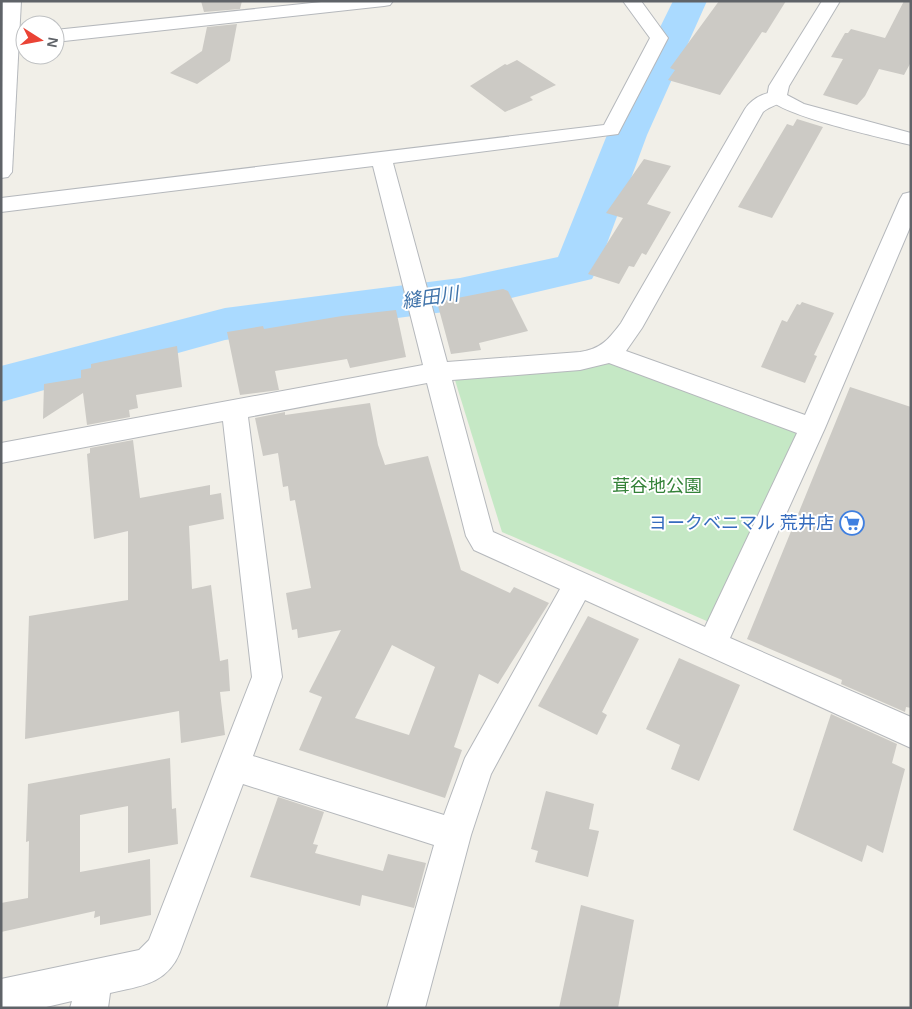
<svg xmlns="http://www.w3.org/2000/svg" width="912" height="1009" font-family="Helvetica,'Noto Sans JP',sans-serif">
<rect width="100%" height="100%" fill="#f1efe8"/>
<path fill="#c5e8c5" d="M611,357L801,430L709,622L502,532L454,377Z"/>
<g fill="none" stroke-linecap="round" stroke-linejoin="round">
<path fill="#aadaff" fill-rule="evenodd" d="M673,1H707L647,135L598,268L592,279L460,310L225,340L1,402V366L225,308L460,278L558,257L607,135Z"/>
</g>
<g fill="#cccac5" fill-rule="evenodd">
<path d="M201,1H242L240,9L204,12Z"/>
<path d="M719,1H786L766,33L762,32L720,95L668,80L675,70L670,68Z"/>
<path d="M904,1H911V62L904,75L879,69L865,96L857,105L823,95L843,59L831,57L845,33H848L851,29L885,38Z"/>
<path d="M237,24L230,61L197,84L170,73L202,51L207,27Z"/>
<path d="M517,60L556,85L530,97L533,100L505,112L470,86L505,64L507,65Z"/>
<path d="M797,119L823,127L772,218L738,207L787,124L793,126Z"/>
<path d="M644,159L671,166L647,204L671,212L646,255L642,253L634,267L629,266L619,284L588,274L623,218L606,213Z"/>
<path d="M503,289L508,291L528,331L479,343L481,350L451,354L437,302Z"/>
<path d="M802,302L834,313L814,355L817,356L805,383L761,367L782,320L787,322L797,304L800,305Z"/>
<path d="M396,310L406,357L350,368L347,359L275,371L279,390L240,395L227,332L263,326L264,329L342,316Z"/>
<path d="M177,346L182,387L136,395L138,408L129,410L130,417L87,425L83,393L43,419L44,384L81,378V370L91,368V364Z"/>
<path d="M850,387L911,407V708L906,707L905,712L841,684L842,680L747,639Z"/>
<path d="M370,403L378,445L385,465L428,456L461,570L510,593L514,587L549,603L498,684L479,674L454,747L462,750L445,798L299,750L322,697L309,692L341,630L298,638L297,629L292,630L286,593L311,588L295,500L290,501L288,486L283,487L278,453L263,456L255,418L285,412V415ZM392,645L435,667L409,735L355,718Z"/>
<path d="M133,440L140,498L210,485V495L221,493L224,519L189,526L192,589L211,585L220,661L228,659L230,691L220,692L225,735L181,743L179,711L25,739L29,616L128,600V531L94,539L87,454L90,453V448Z"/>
<path d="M588,616L639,639L602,712L607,715L597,735L538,706Z"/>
<path d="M679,658L740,685L699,781L671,769L680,745L646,729Z"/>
<path d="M831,714L897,744L892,763L905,769L883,853L867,845L862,862L793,830Z"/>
<path d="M170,758L172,809L176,808L178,844L128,853V806L80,815V872L150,859L151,915L100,925V916L94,918L95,911L1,932V903L28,898L29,841L26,842L28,784Z"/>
<path d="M546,791L594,804L589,829L599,831L588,877L535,862L538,851L531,849Z"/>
<path d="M278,797L324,812L313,844L318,845L315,853L383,871L388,854L426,863L414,908L362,895L360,906L250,877Z"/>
<path d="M581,905L634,920L618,1008H559Z"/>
</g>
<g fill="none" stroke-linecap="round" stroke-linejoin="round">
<g stroke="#b5b8bc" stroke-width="2">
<g id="minor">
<path d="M3,1H21L12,172L8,177L1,178Z"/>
<path d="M331,1H393L390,5L384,6L55,42V30Z"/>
<path d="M623,1H641L668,38L618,134L393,163L447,362L580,352C601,349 609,339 621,323L745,109C753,97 770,89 784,93L787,97C782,104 770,106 763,112L642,328L626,351L805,415L900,199L903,194L911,192V225L825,428L730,638L911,717V748L585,600L491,774L471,835L425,1008H387L434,845L243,784L180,952C167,984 141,986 110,993L108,1008H70L72,1001L42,1008H1V979L139,950L149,940L252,677L223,421L1,463V443L423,365L373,166L1,212V198L604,125L650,38ZM609,363L797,433L705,627L493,532L452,380L580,370ZM427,383L466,536L474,550L560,589L465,758L444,815L253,756L282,677L248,417Z"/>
</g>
</g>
<g stroke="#b5b8bc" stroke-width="2">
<path id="tertiary" d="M822,1H840L789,86L787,95L804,104L911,133V145C884,138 780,116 767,97L769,86Z"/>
</g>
<use href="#minor" fill="#fff" fill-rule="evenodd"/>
<use href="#tertiary" fill="#fff" fill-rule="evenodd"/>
</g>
<defs>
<g id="supermarket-ring" transform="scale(1.25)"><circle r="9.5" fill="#fff" stroke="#3f7fe0" stroke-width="1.5"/><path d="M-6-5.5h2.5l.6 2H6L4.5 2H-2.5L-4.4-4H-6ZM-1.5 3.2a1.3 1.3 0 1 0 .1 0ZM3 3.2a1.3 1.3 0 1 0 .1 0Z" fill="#3f7fe0"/></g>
</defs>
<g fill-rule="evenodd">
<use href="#supermarket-ring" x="852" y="523"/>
</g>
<g text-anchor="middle" stroke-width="4" stroke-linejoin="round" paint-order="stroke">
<g font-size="18" fill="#348238" stroke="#fff">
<text x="657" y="492">茸谷地公園</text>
</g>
<g font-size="18" fill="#366cbe" stroke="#fff" text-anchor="end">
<text x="834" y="529">ヨークベニマル 荒井店</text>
</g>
<g font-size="19" font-style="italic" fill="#4174aa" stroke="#fff">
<text transform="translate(430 297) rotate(-8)" y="7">縫田川</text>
</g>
</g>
<rect width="912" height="1009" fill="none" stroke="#5f6368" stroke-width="5"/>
<g transform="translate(40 40) rotate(101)"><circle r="24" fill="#ffffff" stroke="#bfc1c3"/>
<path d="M0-4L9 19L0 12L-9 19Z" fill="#ea4335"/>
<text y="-8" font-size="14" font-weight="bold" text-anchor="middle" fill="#5f6368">N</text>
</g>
</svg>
